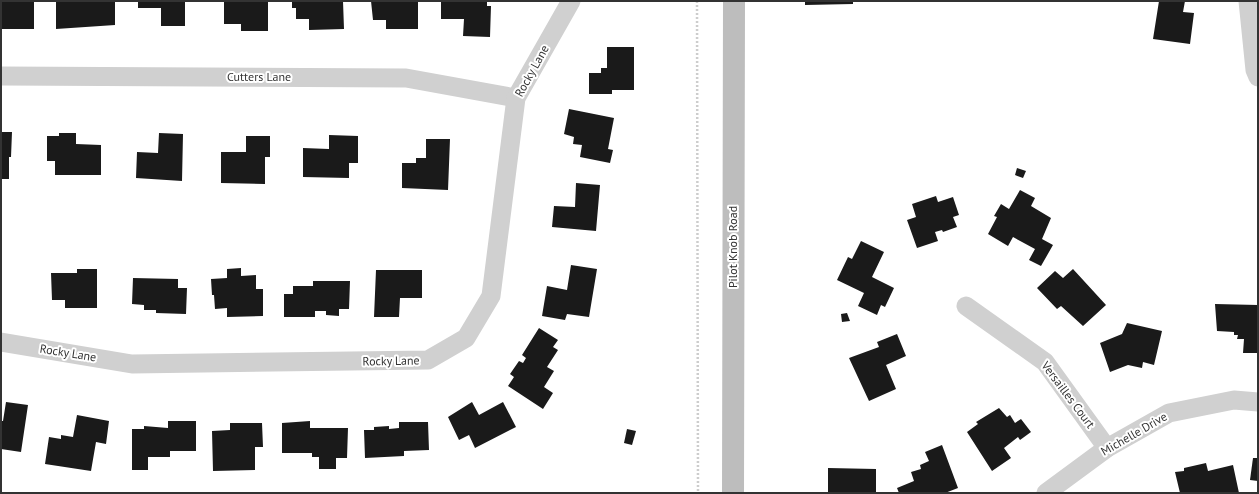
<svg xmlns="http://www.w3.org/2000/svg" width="1259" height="494" font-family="'PT Sans',sans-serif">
<rect width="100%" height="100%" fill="#fff"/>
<g fill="#1a1a1a">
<rect x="1" y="1" width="33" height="28"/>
<path d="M56,1H115V25L56,29Z"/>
<path d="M138,1H185V26H161V8H138Z"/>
<path d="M224,1H268V31H241V24H224Z"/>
<path d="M292,1H343L344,29L309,30V19H296V8H292Z"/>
<path d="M371,1H418V29H386V20H373Z"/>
<path d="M441,1H487V6H491L490,37L463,36L464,19H441Z"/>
<path d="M805,1H853V4L805,5Z"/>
<path d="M1159,1H1185L1183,12L1194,13L1190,44L1153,39Z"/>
<path d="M607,47H634V90H612V94H589V73H601V68H607Z"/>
<path d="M569,109L614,118L608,149L613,150L610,163L580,157L582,145L573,144L574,137L564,134Z"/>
<path d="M1,132H12L11,157H9V179H1Z"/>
<path d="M59,133H76V144L101,145V175H55V161H47V136H59Z"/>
<path d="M159,133L183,134L182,181L136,178L137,152L158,153Z"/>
<path d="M329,135L358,136V163H349V178L303,177V148L329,149Z"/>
<path d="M246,136H270V157H265V184L221,183V152H246Z"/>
<path d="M426,139H450L448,190L402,188V163H416V158H426Z"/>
<path d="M1017,168L1026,171L1023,178L1015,175Z"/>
<path d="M576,183L600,185L596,231L552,227L554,206L575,207Z"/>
<path d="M1020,190L1035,198L1031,206L1051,218L1042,239L1053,245L1041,266L1029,260L1035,249L1013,237L1008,246L988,234L997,217L994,216L1001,204L1009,209Z"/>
<path d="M936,196L938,202L953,197L959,215L953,217L957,227L943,232L942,230L935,232L938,241L917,248L907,220L916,217L912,204Z"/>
<path d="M861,241L884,252L872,277L894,288L885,307L881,305L877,315L858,306L864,293L837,280L848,257L852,259Z"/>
<path d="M571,265L597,269L589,317L567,314L565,320L542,316L547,286L567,290Z"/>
<path d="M241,268V276L256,275V289H263V316L227,317V308L215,309L214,295H212L211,279L227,278V269Z"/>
<path d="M77,269H97V308H65V300H52L51,273H77Z"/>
<path d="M1073,269L1106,305L1083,326L1061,306L1057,309L1037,288L1055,271L1063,278Z"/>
<path d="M376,270H422V298H400L399,317H374Z"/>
<path d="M133,278L178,279V288H187L186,314L156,313V310H144V305L132,304Z"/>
<path d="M313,281H350L349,309H339V316L326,315V311H315V317H284V294H293V286H313Z"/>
<path d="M1215,304L1258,305V353H1243L1244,339H1237L1238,335H1234V332L1217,331Z"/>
<path d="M847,313L850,321L842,322L841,314Z"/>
<path d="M1127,323L1162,331L1154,365L1143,362L1142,368L1128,365L1110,372L1100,343L1122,334Z"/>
<path d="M539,328L558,340L553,347L558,350L547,367L554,371L544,387L553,393L543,409L508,386L514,377L510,374L519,361L523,363L526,358L522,355Z"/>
<path d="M897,334L906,356L886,365L896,389L869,401L849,358L879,347L877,342Z"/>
<path d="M6,402L28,405L21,452L1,449V421H3Z"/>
<path d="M472,402L479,415L503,402L516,427L475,448L469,435L459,440L448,417Z"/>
<path d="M999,408L1007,417L1010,415L1015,423L1021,419L1031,432L1020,440L1018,437L1004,448L1011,458L992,471L967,432L978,424L976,422Z"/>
<path d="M77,415L109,421L106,444L96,442L91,471L45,464L49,437L61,439V435L73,437Z"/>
<path d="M168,421H196V451H170V457H148V470H132V429H144V426L168,428Z"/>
<path d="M310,421V428H348L347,458H336V469H319V457H312V453H282V423Z"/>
<path d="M399,422H428L429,450L404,451V456L365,458L364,430H374V427L389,426V429L399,428Z"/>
<path d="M230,423H262L263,447H255V470L213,471L212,431L230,430Z"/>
<path d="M627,429L636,431L632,445L624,443Z"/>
<path d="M942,445L958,488L945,493H899L897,488L914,481L911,472L921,469L920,465L929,461L925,452Z"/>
<path d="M1253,458H1258V481L1250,480Z"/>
<path d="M1206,463L1208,471L1233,465L1239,493H1180L1175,472L1184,471V468Z"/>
<path d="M828,468L876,469V493H828Z"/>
</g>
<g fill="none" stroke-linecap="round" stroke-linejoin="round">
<path stroke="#cdcdcd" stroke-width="2.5" stroke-dasharray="2 2" stroke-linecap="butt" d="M697,1L698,493"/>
<g stroke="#d0d0d0" stroke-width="19">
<path d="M1248,1L1255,70L1258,77"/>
<path d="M1,76L406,78L516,98"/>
<path d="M966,306L1045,362L1107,448"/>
<path d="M1,342L132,364L428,360L466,338L491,296L516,98L571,1"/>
<path d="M1046,493L1107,448L1169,413L1234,400L1258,402"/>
</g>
<path stroke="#bdbdbd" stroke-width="22" d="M733,493L734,1"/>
</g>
<g text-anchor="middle" stroke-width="4" stroke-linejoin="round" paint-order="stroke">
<g font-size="12" fill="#333" stroke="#fff">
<text transform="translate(532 71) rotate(-61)" y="4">Rocky Lane</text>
<text x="259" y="81">Cutters Lane</text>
<text transform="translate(733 247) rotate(-90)" y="4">Pilot Knob Road</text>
<text transform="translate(68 353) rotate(9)" y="4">Rocky Lane</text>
<text transform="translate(391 361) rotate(-1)" y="4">Rocky Lane</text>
<text transform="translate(1068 395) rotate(53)" y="4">Versailles Court</text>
<text transform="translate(1134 434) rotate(-30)" y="4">Michelle Drive</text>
</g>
</g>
<rect width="1259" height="494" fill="none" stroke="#333333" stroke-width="4"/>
</svg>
